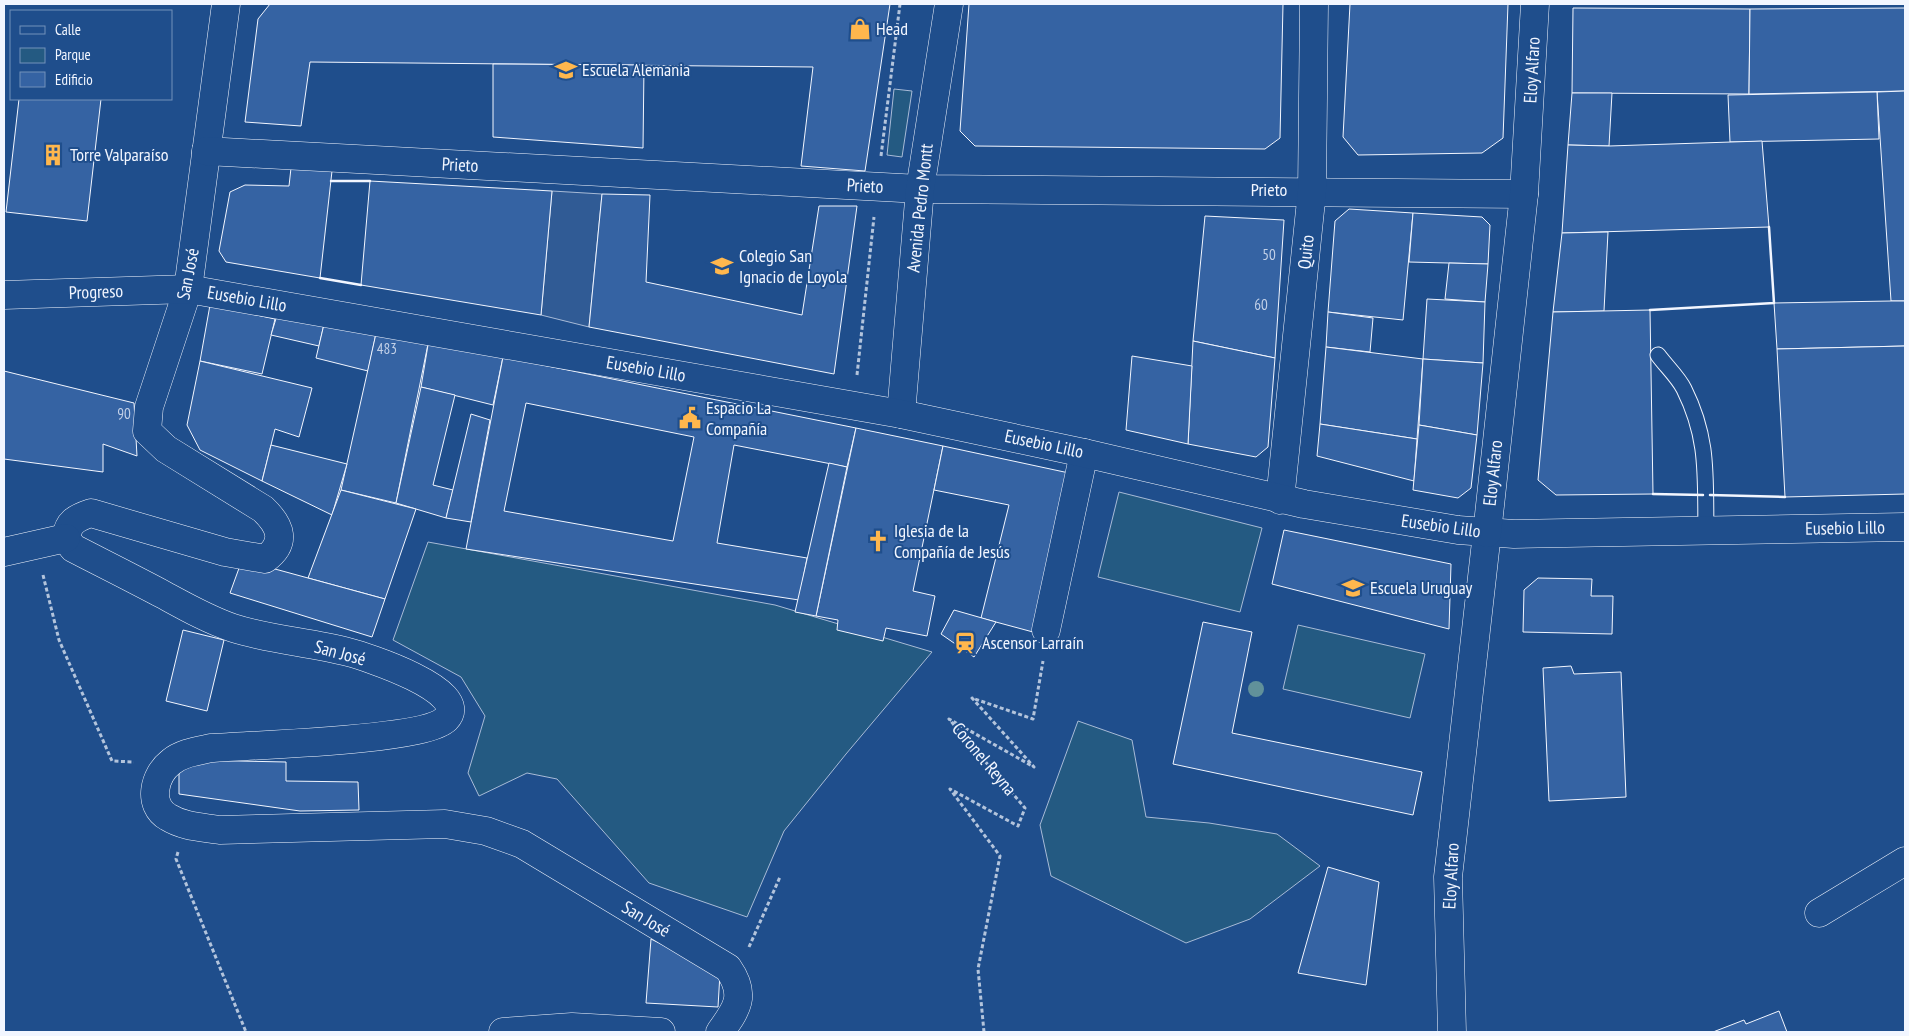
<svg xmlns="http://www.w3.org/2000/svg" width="1909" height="1036" font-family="'PT Sans Narrow',sans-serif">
<rect width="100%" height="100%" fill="#1f4e8c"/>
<g fill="#245a82" stroke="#a8bbd7">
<path d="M894,89L912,91L902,157L887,155Z"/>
<path d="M1119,492L1262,528L1240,612L1098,577Z"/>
<path d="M428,542L775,605L932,652L846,754L784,831L747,917L649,883L557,779L527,773L479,796L468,773L485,716L461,677L393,640Z"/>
<path d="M1298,625L1425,654L1410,718L1283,689Z"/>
<path d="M1078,721L1132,740L1146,817L1209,823L1277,834L1320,866L1250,919L1186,943L1051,876L1040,825Z"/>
</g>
<path fill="#305b95" stroke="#a8bbd7" d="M552,191L602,194L589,327L541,315Z"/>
<g fill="#3563a3" stroke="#f2f6ff" fill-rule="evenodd">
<path d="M270,4H890L865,171L801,166L813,67L310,62L301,126L245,122L258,19Z"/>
<path d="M969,4H1283L1280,138L1265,149L975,146L960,131Z"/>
<path d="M1350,4H1508L1503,138L1482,153L1358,155L1343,137Z"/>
<path d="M1573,8L1750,9L1749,94L1572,93Z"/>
<path d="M1905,8V91L1749,94L1750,9Z"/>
<path d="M493,64L644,65L643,148L493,137Z"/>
<path d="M1905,91V301H1891L1877,92Z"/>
<path d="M1877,92L1879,139L1730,142L1728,95Z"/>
<path d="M1572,93H1612L1609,146L1568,145Z"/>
<path d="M19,99H101L87,221L6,212Z"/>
<path d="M1762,141L1769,227L1562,233L1568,145L1609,146Z"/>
<path d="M291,168L332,171L320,278L226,262L219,251L230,192L245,185L289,186Z"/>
<path d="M370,181L552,191L541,315L361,285Z"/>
<path d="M602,194L650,195L646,282L802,315L819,206H857L834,374L589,327Z"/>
<path d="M1349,209L1413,213L1403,320L1328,312L1335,221Z"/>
<path d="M1413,213L1482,217L1490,225L1488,264L1409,262Z"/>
<path d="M1205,216L1284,220L1275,358L1193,341Z"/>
<path d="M1608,232L1604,311L1553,312L1562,233Z"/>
<path d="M1449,263L1488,264L1485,302L1445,299Z"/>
<path d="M1427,299L1485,302L1483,363L1423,359Z"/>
<path d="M1891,301H1905V346L1777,349L1774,303Z"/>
<path d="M210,305L275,319L262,374L200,361Z"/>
<path d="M1650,310L1653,494L1556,495L1538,480L1553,312Z"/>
<path d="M278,312L325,320L319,346L271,335Z"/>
<path d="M1328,312L1373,318L1370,352L1326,347Z"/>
<path d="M325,320L377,329L368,371L316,358Z"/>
<path d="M377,329L429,339L396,503L341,490Z"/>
<path d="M429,339L503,357L493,405L421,387Z"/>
<path d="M1193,341L1275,358L1268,447L1256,457L1188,444Z"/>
<path d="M1905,346V494L1785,497L1777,349Z"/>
<path d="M1326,347L1423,359L1417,439L1320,424Z"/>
<path d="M1132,356L1192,366L1188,444L1126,430Z"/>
<path d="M503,357L856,428L847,467L734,445L717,543L807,558L799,600L466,549ZM526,403L694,437L673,541L504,511Z"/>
<path d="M1423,359L1483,363L1477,435L1419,425Z"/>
<path d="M200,361L312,388L299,437L275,429L262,481L200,450L187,425Z"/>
<path d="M4,371L134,403L137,456L103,444V472L4,459Z"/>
<path d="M421,387L455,395L433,485L453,490L446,518L396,503Z"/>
<path d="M471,414L490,420L471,522L446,518Z"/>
<path d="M1320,424L1417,439L1414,481L1317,456Z"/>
<path d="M1419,425L1477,435L1471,488L1458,498L1413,490Z"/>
<path d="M856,428L943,446L913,591L935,596L927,636L886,628L883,641L837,630L838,620L816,616Z"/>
<path d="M271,445L347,464L332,515L262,481Z"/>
<path d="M943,446L1069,473L1033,632L981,618L1009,505L934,490Z"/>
<path d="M829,463L847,467L816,616L795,612Z"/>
<path d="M341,490L416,509L385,599L308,578Z"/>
<path d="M1284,530L1451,564L1449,629L1272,584Z"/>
<path d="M242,560L385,599L372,637L230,593Z"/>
<path d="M1538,578L1592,579L1591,596H1613L1612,634L1523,632L1524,590Z"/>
<path d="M954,610L996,622L974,657L941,634Z"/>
<path d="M1203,622L1252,632L1232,733L1422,772L1413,815L1173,764Z"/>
<path d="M183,630L224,640L207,711L166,701Z"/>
<path d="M1571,666L1574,674L1621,672L1626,797L1549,801L1543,668Z"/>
<path d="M191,760L286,762V781L358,782L359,810L300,811L179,794V773Z"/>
<path d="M1328,867L1379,882L1366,985L1298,973Z"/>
<path d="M651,939L720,973L718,1007L646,1003Z"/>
<path d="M1779,1011L1787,1032H1713L1744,1020L1746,1024Z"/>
</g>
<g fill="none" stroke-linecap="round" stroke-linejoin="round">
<g stroke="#f2f6ff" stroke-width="17">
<path id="lane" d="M1658,355C1666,366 1678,377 1684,389C1709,439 1705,476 1706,531"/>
</g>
<g stroke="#f2f6ff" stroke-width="29">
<g id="street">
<path d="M226,4L188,289L149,407L147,431L166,449L263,509C281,526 287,543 265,559L225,552L91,513C76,518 68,522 66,538L73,548C104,564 134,579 164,595C186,607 209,620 233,628C270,640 310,642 348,652C364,656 473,691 446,719C424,741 250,745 211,748C197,751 182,753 171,762C154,775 147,805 168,817C184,827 202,827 220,830L445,824L486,831L522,844L728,968C747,995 737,1009 720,1032"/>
<path d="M206,151L920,189L1524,194"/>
<path d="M901,414L920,189L949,4"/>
<path d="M1280,500L1312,191L1314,4"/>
<path d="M4,552L66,538"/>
<path d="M1046,630L1084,453"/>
<path d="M1819,913L1905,861"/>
<path d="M503,1032L572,1027L661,1032"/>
<path d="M1452,1032L1448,877L1487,533"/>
</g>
</g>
<g stroke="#f2f6ff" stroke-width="29">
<g id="secondary">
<path d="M4,295L188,289L901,414L1084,453L1304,504L1458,530L1514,534L1905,527"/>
<path d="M1487,533L1524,194L1535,4"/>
</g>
</g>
<g stroke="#b3c4dc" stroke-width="3" stroke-dasharray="4 2.5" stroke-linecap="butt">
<path d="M881,156L900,4"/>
<path d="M857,375L874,217"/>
<path d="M43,575L59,640L112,761L134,762"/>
<path d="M178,852L176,859L246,1032"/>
<path d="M749,947L780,877"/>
<path d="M984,1032L978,969L1000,856L950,789L1018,826L1025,808L949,719L1034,767L972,698L1033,719L1043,661"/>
</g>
<use href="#lane" stroke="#1f4e8c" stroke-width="15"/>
<use href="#street" stroke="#1f4e8c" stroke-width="28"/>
<use href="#secondary" stroke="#1f4e8c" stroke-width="28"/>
<g stroke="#f2f6ff" stroke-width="2.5">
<path d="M331,181H370"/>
<path d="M320,278L361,285"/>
<path d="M1650,310L1774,303L1769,227"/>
<path d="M1653,494L1703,495"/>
<path d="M1710,495L1785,497"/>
</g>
</g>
<circle fill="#61919a" cx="1256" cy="689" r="8"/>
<defs>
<g id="shop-bare" transform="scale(1.725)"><path d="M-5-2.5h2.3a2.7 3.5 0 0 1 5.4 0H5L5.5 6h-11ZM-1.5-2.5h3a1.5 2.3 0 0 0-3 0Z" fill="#ffb74d" stroke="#1f4e8c" stroke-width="2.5" paint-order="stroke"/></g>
<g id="school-bare" transform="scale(1.725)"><path d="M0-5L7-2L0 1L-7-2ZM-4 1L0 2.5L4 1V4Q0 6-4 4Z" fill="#ffb74d" stroke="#1f4e8c" stroke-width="2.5" paint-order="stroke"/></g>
<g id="building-bare" transform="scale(1.725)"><path d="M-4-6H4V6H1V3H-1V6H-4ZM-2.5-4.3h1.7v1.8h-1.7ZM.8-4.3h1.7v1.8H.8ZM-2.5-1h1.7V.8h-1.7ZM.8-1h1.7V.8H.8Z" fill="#ffb74d" stroke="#1f4e8c" stroke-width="2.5" paint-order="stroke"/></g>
<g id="civic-bare" transform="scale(1.725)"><path d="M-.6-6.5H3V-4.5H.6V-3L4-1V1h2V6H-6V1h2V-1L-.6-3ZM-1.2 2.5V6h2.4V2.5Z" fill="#ffb74d" stroke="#1f4e8c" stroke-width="2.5" paint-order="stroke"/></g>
<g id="church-bare" transform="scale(1.725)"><path d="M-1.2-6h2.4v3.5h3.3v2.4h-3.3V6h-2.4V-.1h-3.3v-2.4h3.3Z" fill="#ffb74d" stroke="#1f4e8c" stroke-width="2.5" paint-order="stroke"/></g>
<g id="station-bare" transform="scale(1.725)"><path d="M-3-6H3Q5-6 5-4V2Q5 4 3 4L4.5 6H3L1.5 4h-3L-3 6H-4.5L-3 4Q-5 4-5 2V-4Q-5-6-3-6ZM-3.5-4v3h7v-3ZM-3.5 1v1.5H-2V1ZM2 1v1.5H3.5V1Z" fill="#ffb74d" stroke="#1f4e8c" stroke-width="2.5" paint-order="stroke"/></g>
</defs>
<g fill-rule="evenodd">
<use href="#shop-bare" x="860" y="29"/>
<use href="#school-bare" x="566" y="70"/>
<use href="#building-bare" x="53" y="155"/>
<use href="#school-bare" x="722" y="266"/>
<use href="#civic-bare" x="690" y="418"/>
<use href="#church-bare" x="878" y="541"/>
<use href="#school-bare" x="1353" y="588"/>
<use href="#station-bare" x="965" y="643"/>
</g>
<g text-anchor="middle" stroke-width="4" stroke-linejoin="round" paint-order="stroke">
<g font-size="15" fill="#c3d1e8">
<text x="1269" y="260">50</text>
<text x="1261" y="310">60</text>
<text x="387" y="354">483</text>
<text x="124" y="419">90</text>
</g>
<g font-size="18" fill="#f2f6ff" stroke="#1f4e8c" text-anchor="start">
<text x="876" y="35">Head</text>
<text x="582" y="76">Escuela Alemania</text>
<text x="70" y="161">Torre Valparaíso</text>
<text x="739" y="262">Colegio San<tspan x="739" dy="21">Ignacio de Loyola</tspan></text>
<text x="706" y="414">Espacio La<tspan x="706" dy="21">Compañía</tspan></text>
<text x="894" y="537">Iglesia de la<tspan x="894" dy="21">Compañía de Jesús</tspan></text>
<text x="1370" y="594">Escuela Uruguay</text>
<text x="982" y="649">Ascensor Larraín</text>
</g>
<g font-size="18" fill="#f2f6ff" stroke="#1f4e8c">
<text transform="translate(1532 70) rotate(-87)" y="6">Eloy Alfaro</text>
<text transform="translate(460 165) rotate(3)" y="6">Prieto</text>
<text transform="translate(865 186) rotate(3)" y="6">Prieto</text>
<text x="1269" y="196">Prieto</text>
<text transform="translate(920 208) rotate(-84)" y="6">Avenida Pedro Montt</text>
<text transform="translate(1306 252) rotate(-84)" y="6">Quito</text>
<text transform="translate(188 274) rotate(-79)" y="6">San José</text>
<text transform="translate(96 292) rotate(-2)" y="6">Progreso</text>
<text transform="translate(247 299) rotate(10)" y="6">Eusebio Lillo</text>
<text transform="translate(646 369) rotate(10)" y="6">Eusebio Lillo</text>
<text transform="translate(1044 444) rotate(12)" y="6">Eusebio Lillo</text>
<text transform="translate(1493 473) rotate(-84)" y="6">Eloy Alfaro</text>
<text transform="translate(1441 526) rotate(8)" y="6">Eusebio Lillo</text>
<text transform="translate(1845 528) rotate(-1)" y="6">Eusebio Lillo</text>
<text transform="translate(340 653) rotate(15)" y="6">San José</text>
<text transform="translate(984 759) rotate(50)" y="6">Coronel Reyna</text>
<text transform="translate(1451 876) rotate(-87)" y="6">Eloy Alfaro</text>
<text transform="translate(646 919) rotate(31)" y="6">San José</text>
</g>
</g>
<rect width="1909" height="1036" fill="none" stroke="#f2f6ff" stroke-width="10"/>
<rect x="10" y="10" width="162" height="90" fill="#1f4e8c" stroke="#7391ba"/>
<rect x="20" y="26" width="25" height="8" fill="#1f4e8c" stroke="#7391ba"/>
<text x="55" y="35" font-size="15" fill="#f2f6ff">Calle</text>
<rect x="20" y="48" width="25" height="15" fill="#245a82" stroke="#7391ba"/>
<text x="55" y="60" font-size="15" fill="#f2f6ff">Parque</text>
<rect x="20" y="72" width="25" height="15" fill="#3563a3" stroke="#7391ba"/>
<text x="55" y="85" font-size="15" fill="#f2f6ff">Edificio</text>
</svg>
